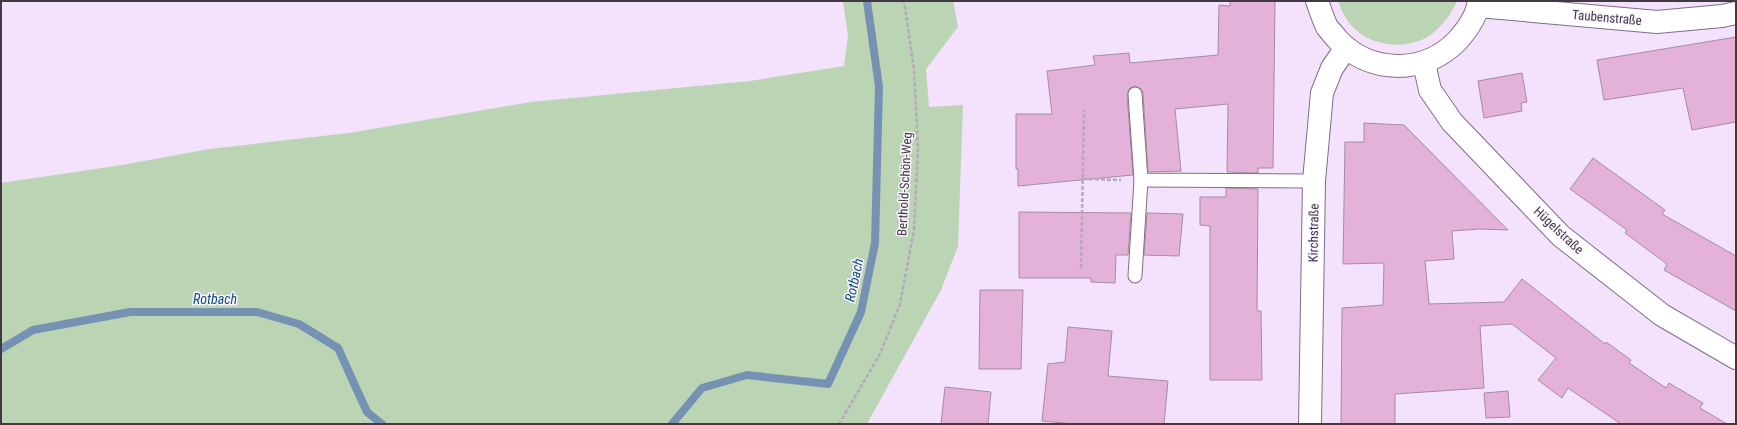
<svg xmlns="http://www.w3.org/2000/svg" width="1737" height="425" font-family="'Roboto Condensed',sans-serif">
<rect width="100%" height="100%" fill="#f4e2fd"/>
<g fill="#bad4b4">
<path d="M843,1H953L958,27L926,69L929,107L963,105L958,246L941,290L867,424H1V183L122,165L209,149L349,133L531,102L750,81L844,66L848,36Z"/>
<path d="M1338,1H1457C1451,14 1444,24 1433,33C1412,50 1376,48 1356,30C1347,22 1342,12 1338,1Z"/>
</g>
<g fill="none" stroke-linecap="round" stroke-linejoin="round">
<g stroke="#7692b2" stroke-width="8">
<path d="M1,349L33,330L130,312H257L299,324L338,348L367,412L382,424"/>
<path d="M672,424L702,388L747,375L828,384L861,312L875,243L879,87L867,1"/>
</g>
</g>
<g fill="#e4b2d8" stroke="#a58c9f">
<path d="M1230,1H1275L1273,168H1258V173L1227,172L1228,104L1175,109L1181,171L1148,172L1143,93L1141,89L1135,86L1130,88L1127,95L1133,175L1018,186V169H1016V114H1052L1047,71L1095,65L1093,56L1129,53L1130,63L1218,55L1219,5L1230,6Z"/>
<path d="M1736,37V122L1692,130L1683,88L1604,100L1597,60Z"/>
<path d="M1522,73L1527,102L1521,103L1522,111L1484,118L1478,81Z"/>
<path d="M1364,123L1404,125L1508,230L1480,229L1452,231L1454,259L1425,261L1429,304L1504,302L1522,279L1605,344L1606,342L1631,360L1629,363L1666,388L1669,383L1703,403L1700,408L1727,424H1621L1568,388L1562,398L1538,380L1556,358L1512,324L1480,326L1484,388L1395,394V424H1341L1342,308L1383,305L1384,263L1343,264L1345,142H1364Z"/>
<path d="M1593,158L1665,210L1662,214L1736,256V311L1664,270L1667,264L1625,233L1627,230L1570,189Z"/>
<path d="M1226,188L1258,189L1257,311H1261L1262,380H1210V226L1200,225V197H1226Z"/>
<path d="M1019,212L1131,213L1128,255H1116L1115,283L1091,282V278H1019Z"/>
<path d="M1147,213L1183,214L1179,256L1144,255Z"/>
<path d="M980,290H1023L1021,369H979Z"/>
<path d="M1068,327L1112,331L1108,376L1168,381L1164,424H1074L1042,421L1048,364L1065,362Z"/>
<path d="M945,387L991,392L988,424H941Z"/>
<path d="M1508,391L1510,417L1486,418L1484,393Z"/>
</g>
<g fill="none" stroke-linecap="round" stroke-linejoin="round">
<g stroke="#7e6e86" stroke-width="15">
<g id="service">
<path d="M1135,94L1141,180L1314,181"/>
<path d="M1135,276L1141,180"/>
</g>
</g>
<g stroke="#7e6e86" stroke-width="24">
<g id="minor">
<path d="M1478,6L1657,22L1722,16L1736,13"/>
<path d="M1310,424L1314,181L1322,93L1332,68L1346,48"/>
</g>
</g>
<g stroke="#7e6e86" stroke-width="24">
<g id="tertiary">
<path d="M1317,1C1320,9 1323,19 1327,27C1330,31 1334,35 1337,39C1369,74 1424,75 1457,41C1467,30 1477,16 1479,1"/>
<path d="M1424,63L1430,90L1452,122L1561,236L1662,315L1736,358"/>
</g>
</g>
<g stroke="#b6a8bd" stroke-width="2.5" stroke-dasharray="4 2" stroke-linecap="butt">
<path d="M1083,179L1121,180"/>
<path d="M1081,268L1084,110"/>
<path d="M839,424L880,354L900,304L914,230L918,150L914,69L904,1"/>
</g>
<use href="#service" stroke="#fff" stroke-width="13"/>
<use href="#minor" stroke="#fff" stroke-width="22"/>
<use href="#tertiary" stroke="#fff" stroke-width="22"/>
</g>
<g text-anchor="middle" stroke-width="3" stroke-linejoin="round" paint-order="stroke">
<g font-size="13" fill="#413a44" stroke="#fbf3fe">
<text transform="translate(1607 17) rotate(5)" y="5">Taubenstraße</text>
<text transform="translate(904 184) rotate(-87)" y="5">Berthold-Schön-Weg</text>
<text transform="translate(1559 230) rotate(43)" y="5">Hügelstraße</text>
<text transform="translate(1313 233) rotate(-89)" y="5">Kirchstraße</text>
</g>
<g font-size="14" font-style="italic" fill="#0d5083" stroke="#fbf3fe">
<text transform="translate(854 280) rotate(-78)" y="5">Rotbach</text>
<text x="215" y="304">Rotbach</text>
</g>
</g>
<rect width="1737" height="425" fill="none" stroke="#413a44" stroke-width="4"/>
</svg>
